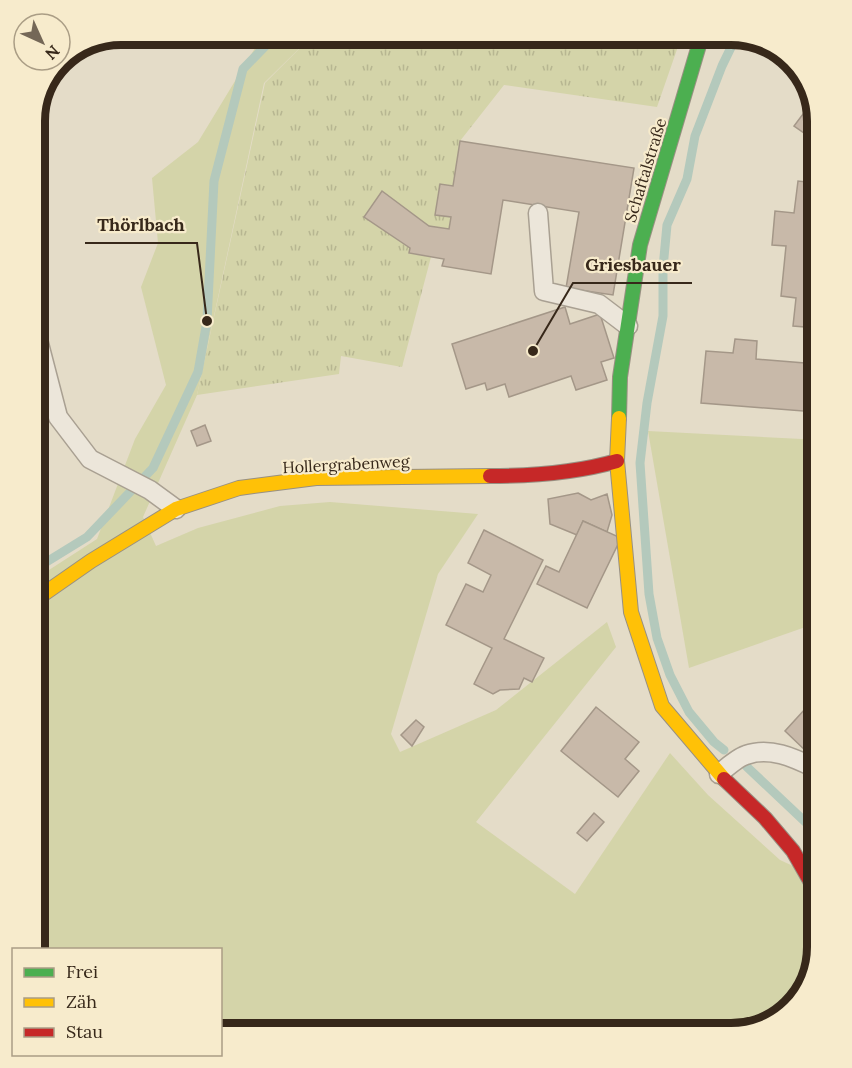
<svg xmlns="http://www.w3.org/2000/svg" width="852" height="1068" font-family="Lora,serif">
<defs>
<pattern id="park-tufts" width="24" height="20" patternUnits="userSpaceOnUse" patternTransform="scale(1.5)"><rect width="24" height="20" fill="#d4d4a9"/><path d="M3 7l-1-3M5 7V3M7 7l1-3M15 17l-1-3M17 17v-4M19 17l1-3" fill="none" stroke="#b7b691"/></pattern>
</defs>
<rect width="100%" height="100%" fill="#e4dcc8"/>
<g fill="#d4d4a9">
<path d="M263,35H313L264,83L197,395L143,517L156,546L198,528L280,506L330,502L478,514L438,574L391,734L400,752L496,710L607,622L616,647L476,822L575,894L670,753L708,795L780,860L817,877V947L808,985L779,1019L731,1033H221L220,950H35V579L97,539L135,439L166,385L141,287L158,243L152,178L198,142Z"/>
<path d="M648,431L802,439L817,434V623L689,668Z"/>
</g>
<path fill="url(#park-tufts)" d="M313,35H682L657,107L504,85L460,141L453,186L440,185L435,215L451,217L449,229L429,226L383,192L365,218L410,248L409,253L431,257L402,367L341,356L339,374L197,395L265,83Z"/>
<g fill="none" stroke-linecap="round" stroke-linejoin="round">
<g stroke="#b4c9bc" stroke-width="9">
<path d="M35,569L87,537L153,468L198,372L207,321L214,181L243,69L276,35"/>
<path d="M724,750L714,742L689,712L670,675L657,638L649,594L640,463L647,403L663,316V268L667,225L687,179L695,136L722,66L737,35"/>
<path d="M747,767L817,833"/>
</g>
</g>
<g fill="#c8b9a9" stroke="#a49788" stroke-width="1.5">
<path d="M812,102L817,121V142L794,126Z"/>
<path d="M460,141L634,168L613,295L566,288L579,212L503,200L491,274L442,266L444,259L409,253L410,248L364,217L382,191L429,226L449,229L451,217L435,215L440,184L453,186Z"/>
<path d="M817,160V328L793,326L796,298L781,296L786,246L772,245L775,211L794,213L798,181L815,183Z"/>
<path d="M565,307L570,324L600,314L614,358L601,362L607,380L576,390L571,376L509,397L505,384L487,390L485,383L466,389L452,344Z"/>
<path d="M735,339L757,341L756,359L817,364L816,412L701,403L706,351L733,353Z"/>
<path d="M205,425L211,441L197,446L191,431Z"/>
<path d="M578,493L591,500L607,494L612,515L607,532L583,521L577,535L550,524L548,499Z"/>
<path d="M583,521L621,538L587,608L537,584L546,566L559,572Z"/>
<path d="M484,530L543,560L504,639L544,658L532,682L524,678L519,689L500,690L493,694L474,684L492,648L446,625L466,584L483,592L491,575L468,563Z"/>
<path d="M817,696V746L810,755L785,731Z"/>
<path d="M596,707L639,742L625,759L639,771L618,797L561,751Z"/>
<path d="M416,720L424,727L412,746L401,735Z"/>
<path d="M594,813L604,822L587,841L577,833Z"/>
</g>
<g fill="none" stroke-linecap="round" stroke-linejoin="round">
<g stroke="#a9a092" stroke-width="21">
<g id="lane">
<path d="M538,213L544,291L599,304L628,326"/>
<path d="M35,338L38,340L58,417L90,459L150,490L176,509"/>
<path d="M719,774C727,767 737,758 746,755C771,746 796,759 817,769"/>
</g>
</g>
<g stroke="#989082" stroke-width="16">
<path id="fast" d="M619,418L620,377L640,245L702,35"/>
</g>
<g stroke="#989082" stroke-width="16">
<g id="slow">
<path d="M619,418L617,461L631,612L662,706L724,779"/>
<path d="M35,600L91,561L176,509L239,488L316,478L490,476"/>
</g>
</g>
<g stroke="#989082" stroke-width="16">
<g id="jam">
<path d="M490,476C532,476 576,473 617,461"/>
<path d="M724,779L765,818L793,851L817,893"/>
</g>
</g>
<use href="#lane" stroke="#ece6da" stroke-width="18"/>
<use href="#fast" stroke="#4caf50" stroke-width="14"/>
<use href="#slow" stroke="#ffc107" stroke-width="14"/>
<use href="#jam" stroke="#c62828" stroke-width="14"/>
</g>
<g text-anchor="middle" stroke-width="4.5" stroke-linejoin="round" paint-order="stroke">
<g font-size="16" fill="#37281a" stroke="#f7ebcc">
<text transform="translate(645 170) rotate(-73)" y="6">Schaftalstraße</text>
<text transform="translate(346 464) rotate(-3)" y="6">Hollergrabenweg</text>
</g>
</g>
<path d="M0 0H852V1068H0ZM121 45H731A76 76 0 0 1 807 121V947A76 76 0 0 1 731 1023H121A76 76 0 0 1 45 947V121A76 76 0 0 1 121 45Z" fill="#f7ebcc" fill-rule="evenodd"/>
<path fill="none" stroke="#37281a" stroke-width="8" d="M121 45H731A76 76 0 0 1 807 121V947A76 76 0 0 1 731 1023H121A76 76 0 0 1 45 947V121A76 76 0 0 1 121 45Z"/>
<path fill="none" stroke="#37281a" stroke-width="2" d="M207 321L197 243H85M533 351L573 283H692"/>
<g fill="#37281a" stroke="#f7ebcc" stroke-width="2">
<circle cx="207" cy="321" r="6"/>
<circle cx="533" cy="351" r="6"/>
</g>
<g font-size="18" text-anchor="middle" font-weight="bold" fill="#37281a" stroke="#f7ebcc" stroke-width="4.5" stroke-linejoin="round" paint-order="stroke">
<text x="141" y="231">Thörlbach</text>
<text x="633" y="271">Griesbauer</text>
</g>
<rect x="12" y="948" width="210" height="108" fill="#f7ebcc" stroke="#aa9d85" stroke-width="1.5"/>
<rect x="24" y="968" width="30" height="9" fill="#4caf50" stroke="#aa9d85" stroke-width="1.5"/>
<text x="66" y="978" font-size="18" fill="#37281a">Frei</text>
<rect x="24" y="998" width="30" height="9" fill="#ffc107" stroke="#aa9d85" stroke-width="1.5"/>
<text x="66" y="1008" font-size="18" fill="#37281a">Zäh</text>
<rect x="24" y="1028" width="30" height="9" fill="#c62828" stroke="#aa9d85" stroke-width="1.5"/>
<text x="66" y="1038" font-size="18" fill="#37281a">Stau</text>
<g transform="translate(42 42) rotate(135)"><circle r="28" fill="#f7ebcc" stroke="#aa9d85" stroke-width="1.5"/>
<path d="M0-4.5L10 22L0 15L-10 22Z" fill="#746757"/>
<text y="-9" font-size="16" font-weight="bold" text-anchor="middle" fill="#37281a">N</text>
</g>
</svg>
